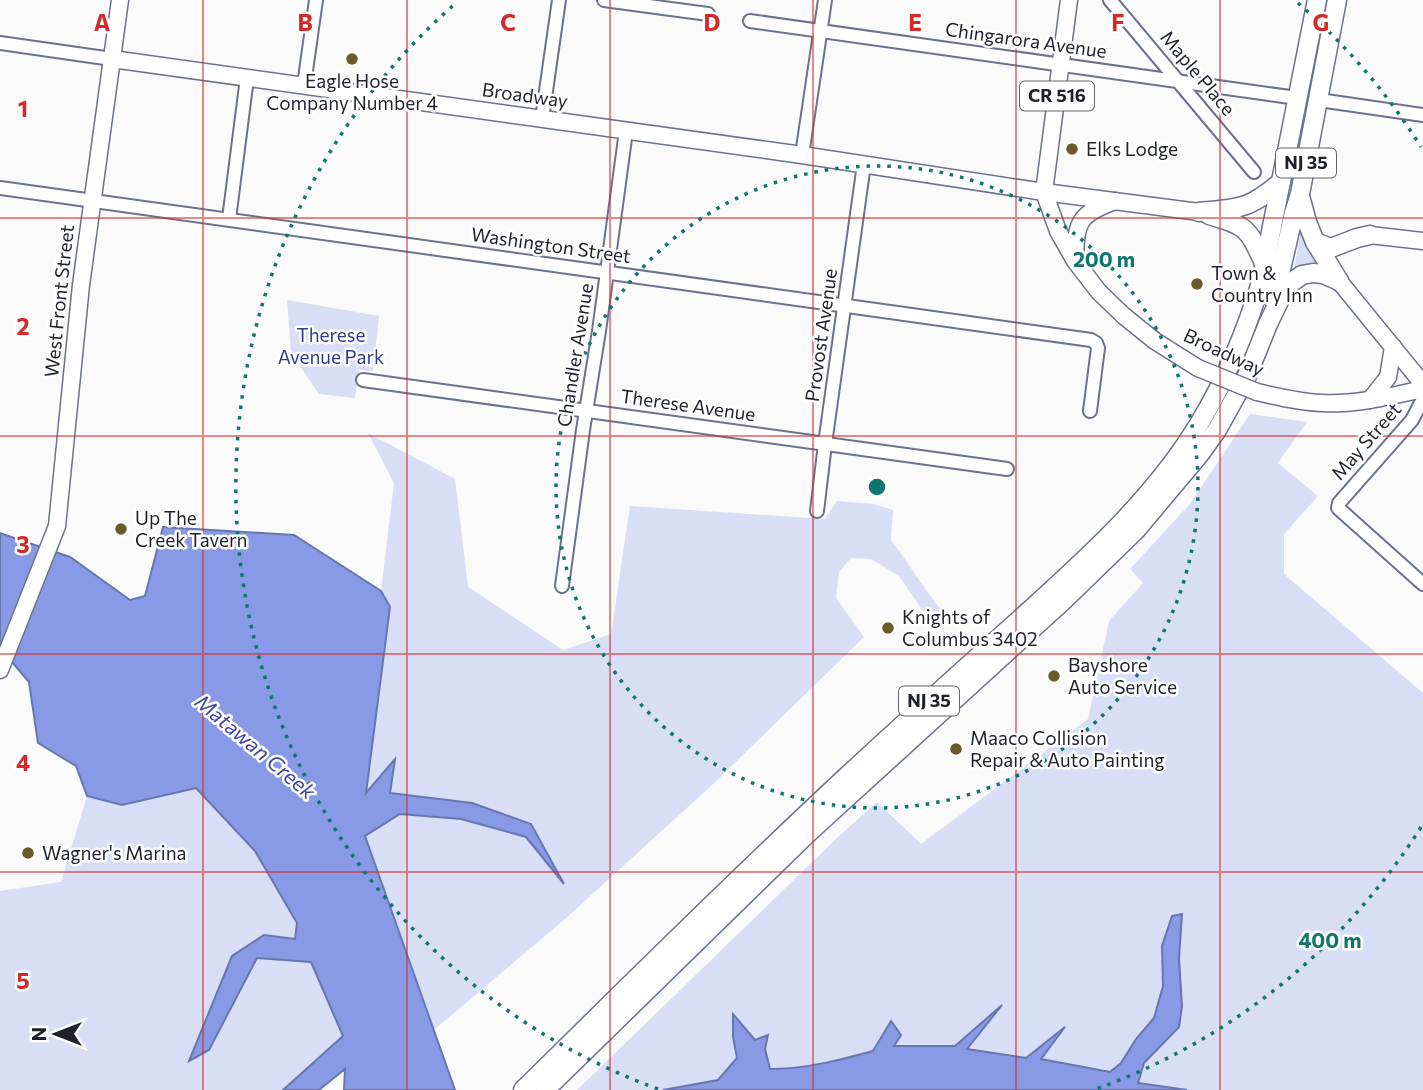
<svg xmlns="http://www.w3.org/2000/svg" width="1423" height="1090" font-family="Commissioner,sans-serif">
<rect width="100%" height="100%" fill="#fafafa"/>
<g fill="#d7def5">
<path d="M1301,230L1326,268L1304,267L1294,269Z"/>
<path d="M287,300L379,316L373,371L359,370L355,398L319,394L291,353Z"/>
<path d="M1250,414L1307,422L1278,463L1318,496L1284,534V574L1423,693V1090H1187L1138,1083L1144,1063L1179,1027V958L1182,915L1162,946L1163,987L1154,1018L1136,1039L1121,1063L1110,1072L1041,1059L1063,1030L1026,1058L967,1049L998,1008L955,1046H893L830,1062L790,1069L770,1070L765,1049L767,1036L755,1040L733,1016V1037L737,1058L718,1080L663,1090H577L839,836L877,802L921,844L1088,719L1109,621L1143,583L1130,569L1190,504Z"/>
<path d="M368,433L455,479L468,587L563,650L611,634L630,506L825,519L837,501L873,504L893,510L891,540C911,566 927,595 949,619L937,631L899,576L871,559L851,558L839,572L836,598L864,637L711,786L565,919L434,1030L365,836L400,814L461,819L526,837L562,879L531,824L472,803L390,793L395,761L365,795L390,607L381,591L394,483Z"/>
<path d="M196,788L255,851L297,923L296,939L264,935L209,1050L257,958L311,962L343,1036L283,1090H0V891L61,882L87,796L122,805Z"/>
</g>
<g fill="#889ae5" stroke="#6876ae" stroke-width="2">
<path d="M163,527L294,535L381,591L390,607L366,793L395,759L390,793L472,803L531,824L564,884L526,837L461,819L400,814L365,836L455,1090H344L345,1069L319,1090H283L343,1036L311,962L257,958L209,1050L189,1061L232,956L264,935L295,939L297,923L255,851L196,788L122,805L87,796L76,766L38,743L29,682L0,648V533L70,557L130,600L145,596Z"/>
<path d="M1182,914L1179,958L1182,1006L1179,1027L1144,1063L1138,1083L1187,1090H663L718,1080L737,1058L733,1037V1014L755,1040L768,1035L765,1049L770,1069C806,1069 840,1060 873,1051L891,1021L901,1035L894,1046H955L1002,1005L967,1049L1026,1058L1065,1027L1041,1059L1110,1072L1121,1063L1136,1039L1154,1018L1163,986L1162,946L1172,916Z"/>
</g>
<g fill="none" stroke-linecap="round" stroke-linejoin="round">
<g stroke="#6b728b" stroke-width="16">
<g id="minor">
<path d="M604,0L708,14"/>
<path d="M1110,0L1254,172"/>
<path d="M750,21L1297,98"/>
<path d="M0,43L112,59"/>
<path d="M304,85L316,0"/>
<path d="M1319,100L1423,115"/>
<path d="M542,119L559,0"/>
<path d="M802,155L825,0"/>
<path d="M0,188L1091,340L1096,343L1098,348L1090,411"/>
<path d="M229,219L247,78"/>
<path d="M363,380L1007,469"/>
<path d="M1423,399L1412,420L1339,503L1338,508L1423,584"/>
<path d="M817,511L825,444L864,164"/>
<path d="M562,586L583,430L599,331L626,131"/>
</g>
</g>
<g stroke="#6b728b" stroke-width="19">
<g id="major">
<path d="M1069,0L1044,192L1058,231L1075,261L1099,292L1124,316L1155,341L1198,368"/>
<path d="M112,59L802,155L1044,192L1199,212"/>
<path d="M1370,235L1423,241"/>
<path d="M1075,259C1076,221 1079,214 1115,201"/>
<path d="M1339,281L1423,384"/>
<path d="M1257,392C1278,397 1299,402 1321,403C1356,405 1390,396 1423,389"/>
<path d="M1370,400L1388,377L1393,347"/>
<path d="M0,670L57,526L81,285L120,0"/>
</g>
</g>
<g stroke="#6b728b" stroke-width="21">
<g id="highway">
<path d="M1300,196L1307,222L1315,242L1339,281"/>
<path d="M1199,212C1240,208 1248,210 1281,182"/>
<path d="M1209,215C1247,226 1248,228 1264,263"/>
<path d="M1315,242L1331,248L1357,238L1370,235"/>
<path d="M1274,300L1294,213L1300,194L1337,0"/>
<path d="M523,1090C630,985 736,879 846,777C903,724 961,672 1019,620C1084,561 1153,500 1199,424C1226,379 1246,332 1261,282L1317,0"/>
<path d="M545,1090L807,834L1065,599L1136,530L1199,455L1217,430L1247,376L1268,324L1283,293L1289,284L1302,275L1313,273L1323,274L1339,281"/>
</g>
</g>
<use href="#minor" stroke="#fff" stroke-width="12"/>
<use href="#major" stroke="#fff" stroke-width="16"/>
<use href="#highway" stroke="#fff" stroke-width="18"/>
<g stroke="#6b728b" stroke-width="19" stroke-linecap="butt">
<path id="major-bridge" d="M1198,368L1257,392"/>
</g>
<use href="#major-bridge" stroke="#fff" stroke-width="16"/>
</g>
<path fill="none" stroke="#d62828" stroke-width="2" stroke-opacity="0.55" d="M203,0V1090M407,0V1090M610,0V1090M813,0V1090M1016,0V1090M1220,0V1090M0,218H1423M0,436H1423M0,654H1423M0,872H1423"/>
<g fill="none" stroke="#0f766e" stroke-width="3.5" stroke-dasharray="3.5 7">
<circle cx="877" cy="487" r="321"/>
<path d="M1421 827A641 641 0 0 1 1096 1089M658 1089A641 641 0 0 1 456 3M1298 3A641 641 0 0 1 1421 147"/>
</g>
<g fill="#6b5b29" stroke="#fff" stroke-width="2.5">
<circle cx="352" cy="59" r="7"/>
<circle cx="1072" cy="149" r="7"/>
<circle cx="1197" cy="284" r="7"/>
<circle cx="121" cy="529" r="7"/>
<circle cx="888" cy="628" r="7"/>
<circle cx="1054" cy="676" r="7"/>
<circle cx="956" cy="749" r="7"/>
<circle cx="28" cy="853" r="7"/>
</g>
<g text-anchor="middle" stroke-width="5" stroke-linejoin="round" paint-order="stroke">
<g fill="#fff" stroke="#62646b" stroke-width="2">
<rect x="1020" y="81.5" width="74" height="29" rx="5"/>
<rect x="1276" y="148.5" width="60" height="29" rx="5"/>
<rect x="899" y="686.5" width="60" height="29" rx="5"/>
</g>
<g font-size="18" font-weight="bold" fill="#1e212c">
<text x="1057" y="102">CR 516</text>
<text x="1306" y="169">NJ 35</text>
<text x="929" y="707">NJ 35</text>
</g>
<g font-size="19" fill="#1e212c" stroke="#fff">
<text transform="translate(1026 40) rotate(8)" y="7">Chingarora Avenue</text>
<text transform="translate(1198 73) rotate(50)" y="7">Maple Place</text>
<text transform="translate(525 95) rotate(8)" y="7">Broadway</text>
<text transform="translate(551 245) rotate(8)" y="7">Washington Street</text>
<text transform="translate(59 301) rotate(-84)" y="7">West Front Street</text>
<text transform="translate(821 335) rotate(-82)" y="7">Provost Avenue</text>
<text transform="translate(1224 352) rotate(25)" y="7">Broadway</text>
<text transform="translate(575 355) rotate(-81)" y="7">Chandler Avenue</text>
<text transform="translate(688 405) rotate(8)" y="7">Therese Avenue</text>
<text transform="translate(1366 441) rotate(-49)" y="7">May Street</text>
</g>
<g font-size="19" fill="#1e212c" stroke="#fff" text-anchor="start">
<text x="352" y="88" text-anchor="middle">Eagle Hose<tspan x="352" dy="22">Company Number 4</tspan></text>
<text x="1086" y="156">Elks Lodge</text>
<text x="1211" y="280">Town &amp;<tspan x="1211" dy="22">Country Inn</tspan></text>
<text x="135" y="525">Up The<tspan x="135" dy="22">Creek Tavern</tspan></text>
<text x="902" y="624">Knights of<tspan x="902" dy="22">Columbus 3402</tspan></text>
<text x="1068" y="672">Bayshore<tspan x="1068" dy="22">Auto Service</tspan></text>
<text x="970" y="745">Maaco Collision<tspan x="970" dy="22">Repair &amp; Auto Painting</tspan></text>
<text x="42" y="860">Wagner's Marina</text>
</g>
<g font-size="19" fill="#2f3a90" stroke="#fff">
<text x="331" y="342">Therese<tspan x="331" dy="22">Avenue Park</tspan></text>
</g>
<g font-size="21" font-style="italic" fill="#3b48a0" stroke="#fff">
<text transform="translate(255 747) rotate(40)" y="7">Matawan Creek</text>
</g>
</g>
<g font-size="23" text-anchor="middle" font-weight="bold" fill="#d62828" stroke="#fff" stroke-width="5" stroke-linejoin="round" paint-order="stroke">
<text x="102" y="31">A</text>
<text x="305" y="31">B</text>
<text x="508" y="31">C</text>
<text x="712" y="31">D</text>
<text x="915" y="31">E</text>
<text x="1118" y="31">F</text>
<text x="1321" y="31">G</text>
<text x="23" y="117">1</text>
<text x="23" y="335">2</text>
<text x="23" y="553">3</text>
<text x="23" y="771">4</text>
<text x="23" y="989">5</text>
</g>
<circle cx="877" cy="487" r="10" fill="#0f766e" stroke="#fff" stroke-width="3.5"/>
<g font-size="21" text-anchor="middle" font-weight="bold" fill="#0f766e" stroke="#fff" stroke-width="5" stroke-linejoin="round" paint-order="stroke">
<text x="1104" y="267">200 m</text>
<text x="1330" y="948">400 m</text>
</g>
<g transform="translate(56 1034) rotate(270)" stroke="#ffffff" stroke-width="5" paint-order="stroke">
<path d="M0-5L12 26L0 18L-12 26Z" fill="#1e212c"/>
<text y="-10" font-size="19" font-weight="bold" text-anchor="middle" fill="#1e212c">N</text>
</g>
</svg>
